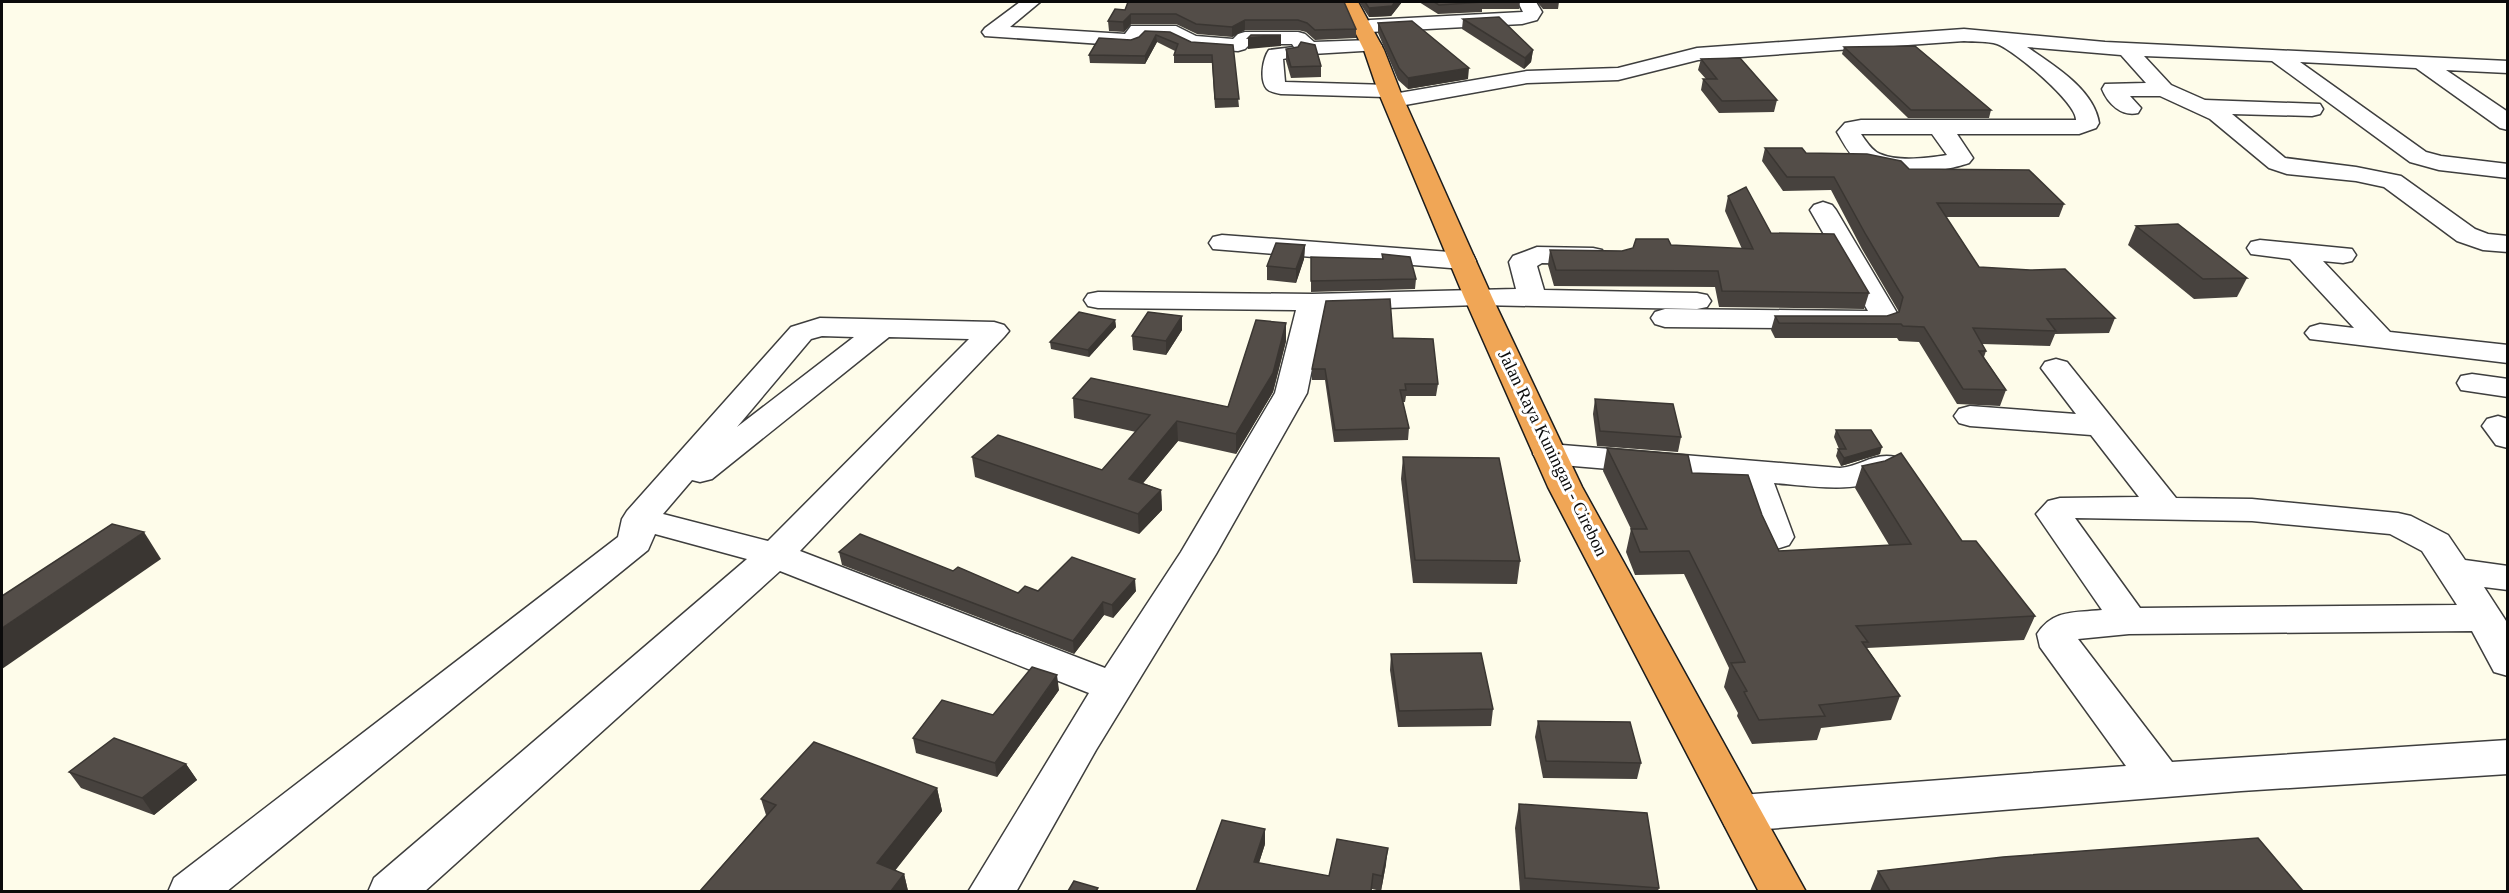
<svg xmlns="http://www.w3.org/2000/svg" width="2509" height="893" font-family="Georgia,serif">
<rect width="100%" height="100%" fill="#fefcea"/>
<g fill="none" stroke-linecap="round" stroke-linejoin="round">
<g stroke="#3e3e3e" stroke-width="3">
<g id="minor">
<path d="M1020,2H1040L1010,27L1125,34L1131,26H1176L1196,36L1233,39L1238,34L1245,32H1298L1305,34L1314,42L1372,40L1379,42L1382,46L1379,50L1312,54L1299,50L1297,56L1283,59L1285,82L1389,85L1397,86L1399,93L1527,71L1618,68L1697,48L1964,29L2105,42L2508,61V73L2446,70L2508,112V130L2500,128L2416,68L2300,62L2426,152L2441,156L2508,164V178L2439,170L2410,162L2272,61L2144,56L2171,85L2205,100L2320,104L2323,109L2320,114L2312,116L2232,114L2285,158L2356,167L2401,176L2475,229L2488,234L2508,236V252L2483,250L2457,241L2384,187L2356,181L2287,174L2269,168L2210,119L2160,96H2130L2141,108L2138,113C2122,117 2108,104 2102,89L2105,84L2146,83L2121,55L2027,47C2053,65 2094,89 2099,123L2096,128L2079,134H1957L1973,158L1969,163C1944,172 1882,179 1859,162C1849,155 1843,142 1837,132L1845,123L1861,120H2076C2077,103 2014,50 1997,44C1988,41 1974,42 1964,41L1698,60L1618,80L1527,83L1394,107L1386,105L1383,100L1385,97L1281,94C1276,93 1270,92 1267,89C1259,80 1263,58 1269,50L1294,47L1292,44H1250L1245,49L1238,51L1191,48L1171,38L1144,36L1138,44L1131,46L985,36L982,32L985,28ZM1861,134H1932L1947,155C1928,158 1899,162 1880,154C1872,151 1866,141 1861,134Z"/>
<path d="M1518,2H1536L1542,12L1537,20L1522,24L1370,32L1363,30L1360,26L1363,22L1370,20L1523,12Z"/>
<path d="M1823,202L1832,205L1836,210L1897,313L1892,326L1882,329L1665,327L1655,324L1651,318L1655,312L1665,309L1868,311L1810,210L1814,205Z"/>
<path d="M1222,235L1463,253L1473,255L1476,261L1473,267L1463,269L1213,249L1209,243L1213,237Z"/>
<path d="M2260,240L2352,249L2356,255L2352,261L2343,263L2323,261L2390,332L2508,345V363L2310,339L2305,333L2310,327L2320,324L2354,328L2290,259L2251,254L2247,248L2251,242Z"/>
<path d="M1537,247L1593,248L1602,250L1606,256L1602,262L1593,264L1542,263L1537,266L1544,290L1697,293L1707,295L1711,301L1707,307L1697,309L1478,305L1324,310L1307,393L1216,554L1096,750L1016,892H968L1089,693L780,571L424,892H368L374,878L747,559L655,534L648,550L226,892H168L174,878L618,537L622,519L627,511L791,327L820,318L994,322L1004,325L1009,331L1004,337L800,551L1105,668L1181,552L1275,393L1296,310L1098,308L1088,306L1084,300L1088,294L1098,292L1312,294L1516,289L1509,262L1513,256ZM822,336L854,337L737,427L811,339ZM889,337L969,339L768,541L663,514L692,480L700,482L712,479Z"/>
<path d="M2056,359L2067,362L2176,498L2252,499L2398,513L2411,516L2448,535L2465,560L2508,566V590L2484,587L2508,624V676L2494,672L2472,631L2129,634L2078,639L2172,762L2508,740V774L2241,791L1741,831L1725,826L1719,813L1725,800L1741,795L2126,766L2040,647L2037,634C2053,609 2075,613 2102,610L2036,514L2048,501L2060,498L2139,497L2091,435L1970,426L1959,423L1954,416L1959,409L1970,406L2076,414L2041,368L2045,362ZM2075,518L2252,521L2390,534L2422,551L2457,605L2140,608Z"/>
<path d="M2472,374L2508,379V397L2461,390L2457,383L2461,376Z"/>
<path d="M2498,416L2508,419V448L2496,445L2482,426L2487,419Z"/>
<path d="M1550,444L1840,468C1861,466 1874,452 1896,457L1901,464C1878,498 1809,486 1774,483L1794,537L1789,545L1776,549L1763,545L1758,537L1739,480L1550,464L1538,461L1533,454L1538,447Z"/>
</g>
</g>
<g stroke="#1c1c1c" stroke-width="3">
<path id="highway" d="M1340,2H1358L1384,50L1400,91L1492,297L1582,487L1806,892H1759L1548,487L1464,297L1378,91L1364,50Z"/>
</g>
<use href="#minor" fill="#fff" fill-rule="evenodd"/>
<use href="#highway" fill="#f0a656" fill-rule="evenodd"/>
</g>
<g fill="#47423e">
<path d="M1344,2L1356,29V38L1315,40L1306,32L1298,30H1245L1232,37L1197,34L1176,24H1131L1124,32L1109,31L1108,21L1125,10Z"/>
<path d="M1359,2H1402L1391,16L1369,17Z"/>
<path d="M1419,2H1520L1519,9H1482V12L1438,14Z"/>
<path d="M1537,2H1559L1558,9H1543Z"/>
<path d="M1463,19L1533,50L1531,62L1524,69L1462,29Z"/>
<path d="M1378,23L1468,79L1408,89L1398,80L1378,33Z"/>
<path d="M1145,31L1191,42L1233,45L1239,107L1215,108L1212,63H1174V55L1175,51L1157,42L1145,64L1090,63L1089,55L1139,37Z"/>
<path d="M1844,47L1991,110L1989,118H1908L1842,54Z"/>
<path d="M1286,49L1321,66V77L1291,78L1286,61Z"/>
<path d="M1701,59L1777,100L1774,112L1719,113L1701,90L1703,79H1706L1698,70Z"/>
<path d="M1765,148L1806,153L1909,169L2064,204L2059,217H1946L1979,267L2115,318L2109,333L2055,334L2050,346L1982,344L1986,351L1984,357L2006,390L2000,406L1957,404L1919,342L1899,341L1897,338H1775L1771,330L1775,316H1887L1899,312L1862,249L1831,190L1783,191L1762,161Z"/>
<path d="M1728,196L1771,233L1869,293L1864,309L1719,307L1715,287L1554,286L1548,265L1550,250L1622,251L1671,245L1742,249L1725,211Z"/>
<path d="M2136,226L2247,278L2237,297L2194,299L2128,245Z"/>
<path d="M1305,245L1304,259L1296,283L1267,280V266Z"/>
<path d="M1382,254L1416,279L1415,289L1311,292V257L1382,259Z"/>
<path d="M1182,316V330L1166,355L1133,350L1132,336Z"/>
<path d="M1115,320L1116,327L1089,357L1051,349L1050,342Z"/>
<path d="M1286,323V341L1273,392L1236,454L1178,441L1143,483L1161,490L1162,510L1139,534L975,477L972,457L1102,470L1136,432L1074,418L1073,398L1228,407Z"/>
<path d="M1393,338L1438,384L1436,396H1406L1405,402H1403L1409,428L1408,440L1334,442L1325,380H1312V369Z"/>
<path d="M1595,399L1681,437L1678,452L1597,446L1593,414Z"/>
<path d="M1836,430L1880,454L1841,466L1836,456L1838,449H1839L1834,437Z"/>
<path d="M1607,448L1692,473L1762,515L1779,551L1889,545L1855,488L1862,466L1962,541L2035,616L2024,640L1867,648L1900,696L1891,720L1821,728L1817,740L1752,744L1737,716L1738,713L1724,687L1729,668L1684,574L1635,575L1626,552L1631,529L1603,471Z"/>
<path d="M1403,457L1520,561L1517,584L1413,583L1401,479Z"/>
<path d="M839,552L1018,593L1038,591H1136L1113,618L1104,615L1074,654L842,565Z"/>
<path d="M1391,654L1493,709L1491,726L1398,727L1390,670Z"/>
<path d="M1059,690L997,777L916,753L913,738L993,715Z"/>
<path d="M1538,721L1641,763L1637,779L1543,778L1535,737Z"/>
<path d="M186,764L197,780L154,815L81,788L69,772Z"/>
<path d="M937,788L942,811L895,870L904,874L908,891H700L766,815L761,799Z"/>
<path d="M1519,804L1659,888L1658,891H1520L1515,828Z"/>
<path d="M1265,844L1259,863L1329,876L1386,864L1381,891L1372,889L1196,891Z"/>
<path d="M1878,871L2303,891H1870Z"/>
</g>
<g fill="#3a3632">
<path d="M1395,2H1402L1391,16L1369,17V8Z"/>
<path d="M1131,14V24L1124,32L1123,22Z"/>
<path d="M1245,20V30L1232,37V27Z"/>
<path d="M1156,35L1157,42L1145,64V56Z"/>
<path d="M1281,35V46L1248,49V38Z"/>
<path d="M1533,50L1531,62L1524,69L1525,58Z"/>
<path d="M1469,68L1468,79L1408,89V78Z"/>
<path d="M1305,245L1304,259L1296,283V269Z"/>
<path d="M1182,316V330L1166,355V341Z"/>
<path d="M1115,320L1116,327L1089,357L1088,350Z"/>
<path d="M1286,323V341L1273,392L1236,454V434Z"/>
<path d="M1177,421L1178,441L1130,499L1129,479Z"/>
<path d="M1882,447L1880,454L1841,466L1844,458Z"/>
<path d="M1161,490L1162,510L1139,534L1138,514Z"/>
<path d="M144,532L161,559L2,669V628Z"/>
<path d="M1135,579L1136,591L1113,618L1112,605Z"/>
<path d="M1103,602L1104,615L1074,654L1073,641Z"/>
<path d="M1057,675L1059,690L997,777L995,763Z"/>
<path d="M186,764L197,780L154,815L142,798Z"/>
<path d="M937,788L942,811L883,886L877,863Z"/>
<path d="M1265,829V844L1254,878V862Z"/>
<path d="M1388,848L1386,864L1381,891L1382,876Z"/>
<path d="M904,874L908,891H891Z"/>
</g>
<g fill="#534d48" stroke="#3a3632" stroke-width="1.5">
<path d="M1128,2H1344L1356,29L1315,30L1307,23L1298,20H1245L1232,27L1196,24L1176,14H1131L1123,22L1108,21L1115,9L1125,10Z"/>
<path d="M1365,2H1395L1392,6L1369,8Z"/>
<path d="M1434,2H1483L1439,5Z"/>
<path d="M1499,17L1533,50L1525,58L1463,19Z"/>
<path d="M1412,21L1469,68L1408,78L1399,68L1378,23Z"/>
<path d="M1145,31L1170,32L1191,42L1233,45L1239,99H1215L1212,55H1174L1178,44L1156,35L1145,56L1089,55L1099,38L1131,40L1139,37Z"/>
<path d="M1251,35H1281L1248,38Z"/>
<path d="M1301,42L1315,45L1321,66L1291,67L1286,49L1298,47Z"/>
<path d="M1915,46L1991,110H1911L1844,47Z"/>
<path d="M1740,58L1777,100L1722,101L1703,79H1717L1701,59Z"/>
<path d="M1765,148H1802L1806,153L1867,154L1901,161L1909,169L2029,170L2064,204L1937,203L1979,267L2030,270L2065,269L2115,318L2047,319L2056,331L1973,328L1986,351H1979L2006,390L1963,389L1924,327L1903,326L1901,324L1779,323L1775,316H1887L1899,312L1903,297L1866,235L1834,177H1787Z"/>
<path d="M1746,187L1771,233L1834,234L1869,293L1722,291L1718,271L1556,270L1550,250L1622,251L1633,248L1636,239H1668L1671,245L1753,249L1728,196Z"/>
<path d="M2178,224L2247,278L2203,279L2136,226Z"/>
<path d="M1276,243L1305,245L1296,269L1267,266Z"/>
<path d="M1382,254L1410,257L1416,279L1311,281V257L1383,259Z"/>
<path d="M1390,299L1393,338L1433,339L1438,384H1405L1406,390H1400L1409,428L1335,430L1325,369H1312L1326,301Z"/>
<path d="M1079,312L1115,320L1088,350L1050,342Z"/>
<path d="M1148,312L1182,316L1166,341L1132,336Z"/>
<path d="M1256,320L1286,323L1273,373L1236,434L1177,421L1129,479L1161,490L1138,514L972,457L998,435L1102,470L1150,415L1073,398L1091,378L1228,407Z"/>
<path d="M1595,399L1673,404L1681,437L1600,431Z"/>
<path d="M1836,430H1871L1882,447L1844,458L1838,449H1846Z"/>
<path d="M1607,448L1688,455L1692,473L1748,475L1762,515L1779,551L1911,544L1862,466L1885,461L1901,453L1962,541H1976L2035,616L1856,626L1868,642H1862L1900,696L1819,705L1825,716L1759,720L1744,692L1747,691L1731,663L1745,662L1689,551L1640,552L1631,529H1647Z"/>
<path d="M1403,457L1499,458L1520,561L1415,560Z"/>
<path d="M112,524L144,532L2,628V596Z"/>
<path d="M860,534L953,571L958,567L1018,593L1025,586L1038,591L1072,557L1135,579L1112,605L1103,602L1073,641L839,552Z"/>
<path d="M1481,653L1493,709L1399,711L1391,654Z"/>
<path d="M1032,667L1057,675L995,763L913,738L942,700L993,715Z"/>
<path d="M1538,721L1630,722L1641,763L1546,761Z"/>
<path d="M114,738L186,764L142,798L69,772Z"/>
<path d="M814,742L937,788L877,863L904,874L891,891H700L776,805L761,799Z"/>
<path d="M1519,804L1647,813L1659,888L1525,878Z"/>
<path d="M1222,820L1265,829L1254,862L1329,876L1337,839L1388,848L1382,876L1373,874L1371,891H1196Z"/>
<path d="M2258,838L2303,891H1890L1878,871L2003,857Z"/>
<path d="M1074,881L1098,888L1096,891H1068Z"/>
</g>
<g text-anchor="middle" stroke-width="6" stroke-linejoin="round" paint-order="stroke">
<g font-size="18" fill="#0b0b0b" stroke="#fff">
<text transform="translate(1553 453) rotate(64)" y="6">Jalan Raya Kuningan - Cirebon</text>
</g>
</g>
<rect width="2509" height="893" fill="none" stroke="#0b0b0b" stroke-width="6"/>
</svg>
